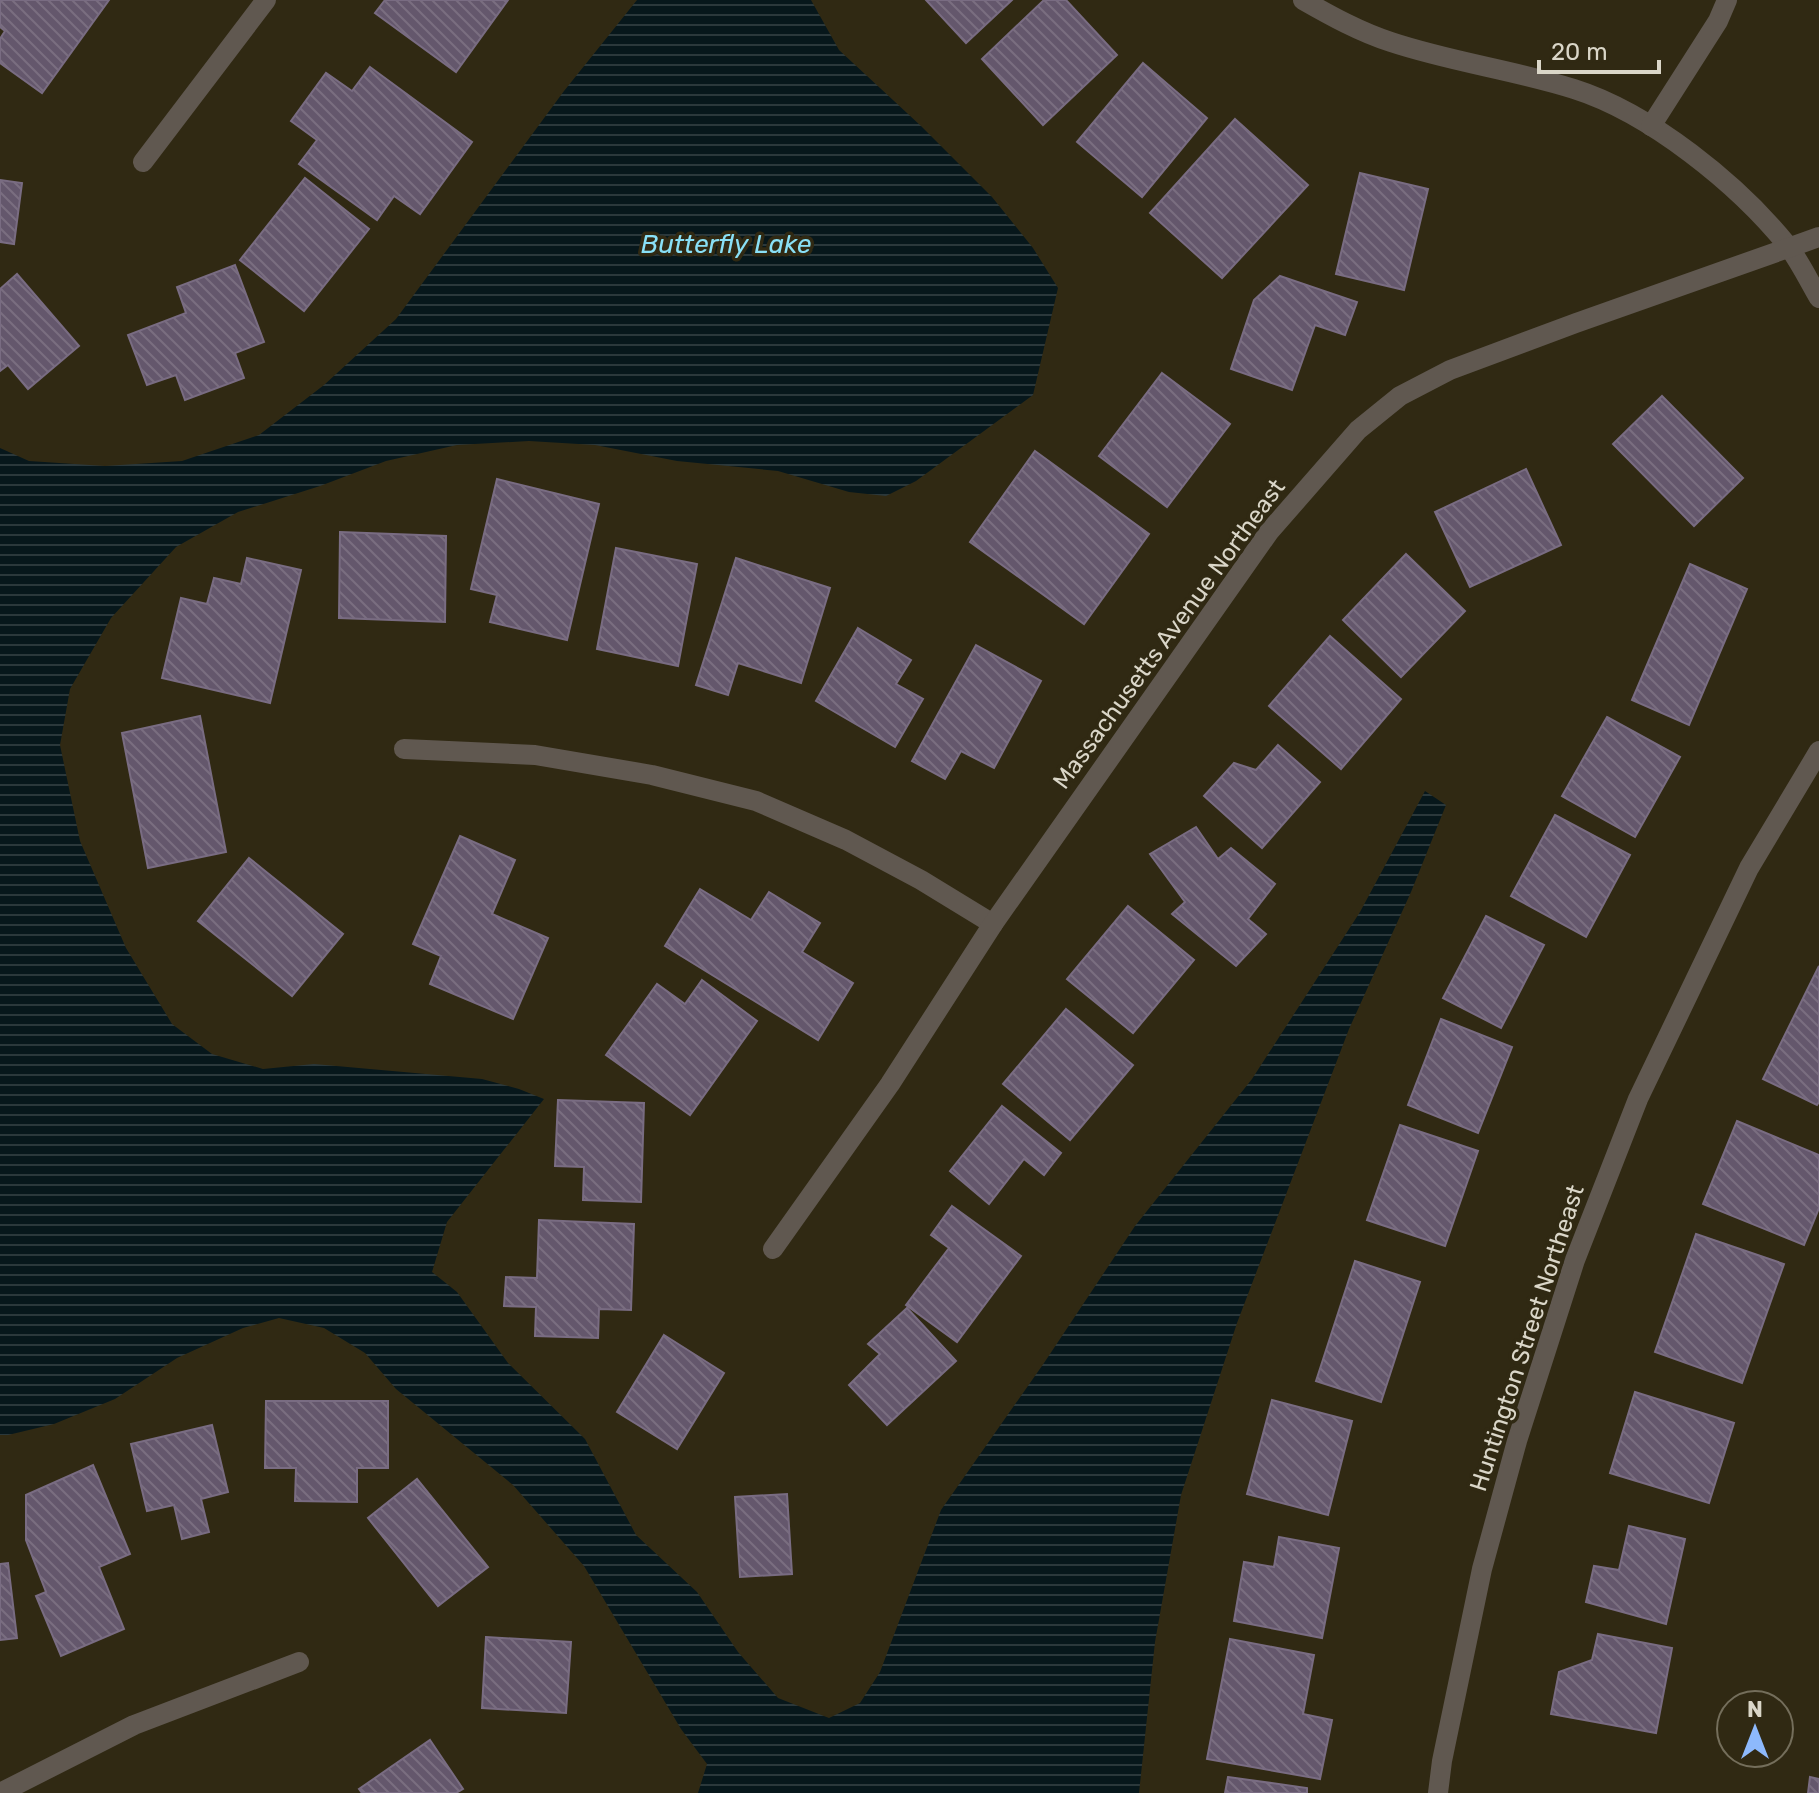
<svg xmlns="http://www.w3.org/2000/svg" width="1819" height="1793" font-family="Rubik,sans-serif">
<defs>
<pattern id="water-rules" width="6" height="5" patternUnits="userSpaceOnUse" patternTransform="scale(2)"><rect width="6" height="5" fill="#07171b"/><path d="M0 2.5h6" fill="none" stroke="#2b383b"/></pattern>
<pattern id="building-back-hatch" width="6" height="6" patternUnits="userSpaceOnUse" patternTransform="scale(2)"><rect width="6" height="6" fill="#64576c"/><path d="M-1 5l2 2M0 0l6 6M5-1l2 2" fill="none" stroke="#7a6e80"/></pattern>
</defs>
<rect width="100%" height="100%" fill="#302913"/>
<path fill="url(#water-rules)" d="M637,0H811L839,50L921,126L992,197L1033,248L1058,288L1033,395L916,481L886,496L849,492L778,471L677,461L595,445L529,441L457,445L386,461L320,486L238,512L176,547L111,618L70,689L60,745L80,841L126,948L172,1024L212,1054L263,1069L314,1064L482,1079L519,1089L544,1099L447,1222L432,1272L457,1292L508,1363L585,1439L636,1535L697,1592L738,1652L778,1698L829,1718L860,1703L880,1672L941,1510L1044,1363L1135,1226L1252,1079L1360,912L1425,791L1446,805L1411,892L1349,1029L1237,1323L1181,1495L1155,1642L1139,1793H698L707,1764L681,1729L584,1566L513,1485L396,1389L365,1353L324,1328L279,1318L243,1328L177,1358L115,1399L54,1424L8,1435H0V448L29,461L105,466L182,461L259,435L324,385L396,319L564,91Z"/>
<g fill="url(#building-back-hatch)" stroke="#796c82" stroke-width="2">
<path d="M0,0H109L42,93L0,63V39L5,31L0,27Z"/>
<path d="M385,0H508L456,72L375,13Z"/>
<path d="M926,0H1012L966,43Z"/>
<path d="M1044,0H1066L1117,55L1043,125L982,59Z"/>
<path d="M1143,63L1207,118L1142,197L1077,142Z"/>
<path d="M370,67L472,142L420,214L394,196L377,220L299,164L317,140L291,121L326,73L352,91Z"/>
<path d="M1235,119L1308,185L1222,278L1150,213Z"/>
<path d="M1360,173L1428,189L1404,290L1336,274Z"/>
<path d="M305,178L369,229L304,311L240,260Z"/>
<path d="M0,180L22,183L14,244L0,242Z"/>
<path d="M235,265L264,342L235,353L244,378L185,400L176,375L147,385L128,335L186,313L177,287Z"/>
<path d="M17,274L79,346L28,389L8,365L0,371V289Z"/>
<path d="M1280,276L1357,302L1345,335L1315,325L1292,390L1231,369L1254,300Z"/>
<path d="M1162,373L1230,424L1167,507L1099,456Z"/>
<path d="M1662,396L1743,478L1694,526L1613,444Z"/>
<path d="M1035,451L1149,534L1084,624L970,542Z"/>
<path d="M1526,469L1561,545L1470,587L1435,512Z"/>
<path d="M497,479L599,504L567,640L490,622L497,595L471,589Z"/>
<path d="M340,532L446,536L445,622L339,618Z"/>
<path d="M616,548L697,564L678,666L597,649Z"/>
<path d="M1406,554L1465,611L1401,677L1343,620Z"/>
<path d="M247,558L301,570L270,703L162,678L181,598L207,604L214,578L241,584Z"/>
<path d="M736,558L830,588L801,683L738,663L728,695L696,685Z"/>
<path d="M1690,564L1747,589L1689,725L1632,700Z"/>
<path d="M858,628L911,660L896,684L923,699L895,747L816,701Z"/>
<path d="M1330,636L1401,699L1341,769L1269,706Z"/>
<path d="M976,645L1041,681L994,768L961,751L945,779L912,761Z"/>
<path d="M200,716L226,852L148,868L122,733Z"/>
<path d="M1607,717L1680,757L1635,837L1562,796Z"/>
<path d="M1278,745L1320,782L1262,848L1204,796L1234,763L1256,770Z"/>
<path d="M1555,815L1630,855L1586,937L1511,896Z"/>
<path d="M1196,827L1218,859L1231,848L1275,884L1248,919L1266,934L1236,966L1172,914L1185,902L1150,854Z"/>
<path d="M460,836L515,860L492,914L548,938L513,1019L430,984L441,956L413,944Z"/>
<path d="M249,858L343,934L292,996L198,921Z"/>
<path d="M700,889L751,920L769,892L820,923L802,952L853,983L818,1040L665,946Z"/>
<path d="M1128,906L1194,960L1133,1033L1067,979Z"/>
<path d="M1486,916L1544,945L1501,1028L1443,998Z"/>
<path d="M1819,966V1102L1817,1105L1763,1079Z"/>
<path d="M702,980L757,1021L690,1115L606,1055L657,984L685,1004Z"/>
<path d="M1066,1009L1133,1065L1070,1140L1003,1084Z"/>
<path d="M1441,1019L1512,1047L1478,1133L1408,1105Z"/>
<path d="M558,1100L644,1103L641,1202L583,1200L584,1167L555,1166Z"/>
<path d="M1002,1106L1061,1153L1044,1175L1024,1159L989,1204L950,1171Z"/>
<path d="M1737,1121L1819,1155V1208L1804,1245L1703,1204Z"/>
<path d="M1400,1125L1478,1151L1445,1246L1367,1220Z"/>
<path d="M952,1206L1021,1256L957,1342L906,1305L949,1248L931,1235Z"/>
<path d="M539,1220L634,1224L631,1310L599,1309L598,1338L535,1336L536,1307L504,1306L506,1277L537,1278Z"/>
<path d="M1696,1234L1784,1264L1742,1383L1655,1352Z"/>
<path d="M1355,1261L1420,1282L1381,1402L1316,1381Z"/>
<path d="M907,1308L956,1361L887,1425L849,1385L880,1354L868,1344Z"/>
<path d="M664,1335L724,1373L677,1449L617,1412Z"/>
<path d="M1635,1392L1734,1423L1709,1503L1610,1473Z"/>
<path d="M1272,1400L1352,1421L1328,1515L1247,1494Z"/>
<path d="M266,1401H388V1468H357V1502L295,1501L296,1468H265Z"/>
<path d="M212,1425L228,1492L201,1499L209,1532L182,1539L174,1505L147,1511L131,1444Z"/>
<path d="M93,1465L130,1554L99,1567L124,1629L61,1656L36,1596L46,1592L26,1540V1495Z"/>
<path d="M417,1479L488,1567L438,1606L368,1518Z"/>
<path d="M787,1494L792,1574L740,1577L735,1497Z"/>
<path d="M1629,1526L1685,1539L1666,1624L1586,1602L1594,1566L1619,1570Z"/>
<path d="M1279,1537L1339,1548L1322,1638L1234,1621L1244,1562L1274,1567Z"/>
<path d="M8,1563L17,1638L0,1640V1564Z"/>
<path d="M1598,1634L1672,1648L1656,1733L1551,1714L1559,1672L1592,1660Z"/>
<path d="M486,1637L571,1642L566,1713L482,1708Z"/>
<path d="M1230,1639L1314,1655L1303,1714L1332,1720L1320,1779L1207,1759Z"/>
<path d="M430,1740L463,1789L456,1793H362L359,1789Z"/>
<path d="M1228,1777L1307,1788V1793H1225Z"/>
<path d="M1810,1777L1819,1779V1793H1808Z"/>
</g>
<g fill="none" stroke-linecap="round" stroke-linejoin="round">
<g stroke="#605850" stroke-width="20">
<path d="M1303,0C1331,16 1360,32 1391,42C1451,62 1514,70 1574,89C1650,113 1738,184 1788,246C1800,262 1809,281 1819,298"/>
<path d="M1651,126L1718,21L1727,0"/>
<path d="M143,162L266,0"/>
<path d="M404,749L535,755L652,775L756,801L846,840L921,880L993,924"/>
<path d="M773,1249L890,1084L993,924L1269,532L1358,430L1400,396L1450,370L1576,323L1819,237"/>
<path d="M0,1793L134,1725L299,1662"/>
<path d="M1438,1793L1442,1761L1482,1569L1517,1441L1575,1260L1638,1099L1749,868L1819,751"/>
</g>
</g>
<g text-anchor="middle" stroke-width="7" stroke-linejoin="round" paint-order="stroke">
<g font-size="24" fill="#dad6c8" stroke="#302913">
<text transform="translate(1169 634) rotate(-54)" y="8">Massachusetts Avenue Northeast</text>
<text transform="translate(1527 1338) rotate(-72)" y="8">Huntington Street Northeast</text>
</g>
<g font-size="26" font-style="italic" fill="#89e0f6" stroke="#302913">
<text x="726" y="253">Butterfly Lake</text>
</g>
</g>
<g transform="translate(1755 1729)"><circle r="38" fill="#302913" stroke="#746e5b" stroke-width="2"/>
<path d="M0-6L14 30L0 20L-14 30Z" fill="#8db9fc"/>
<text y="-12" font-size="22" font-weight="bold" text-anchor="middle" fill="#dad6c8">N</text>
</g>
<path d="M1539 60v12h120v-12" fill="none" stroke="#dad6c8" stroke-width="4"/>
<text x="1551" y="60" font-size="24" fill="#dad6c8" stroke="#302913" stroke-width="6" paint-order="stroke">20 m</text>
</svg>
